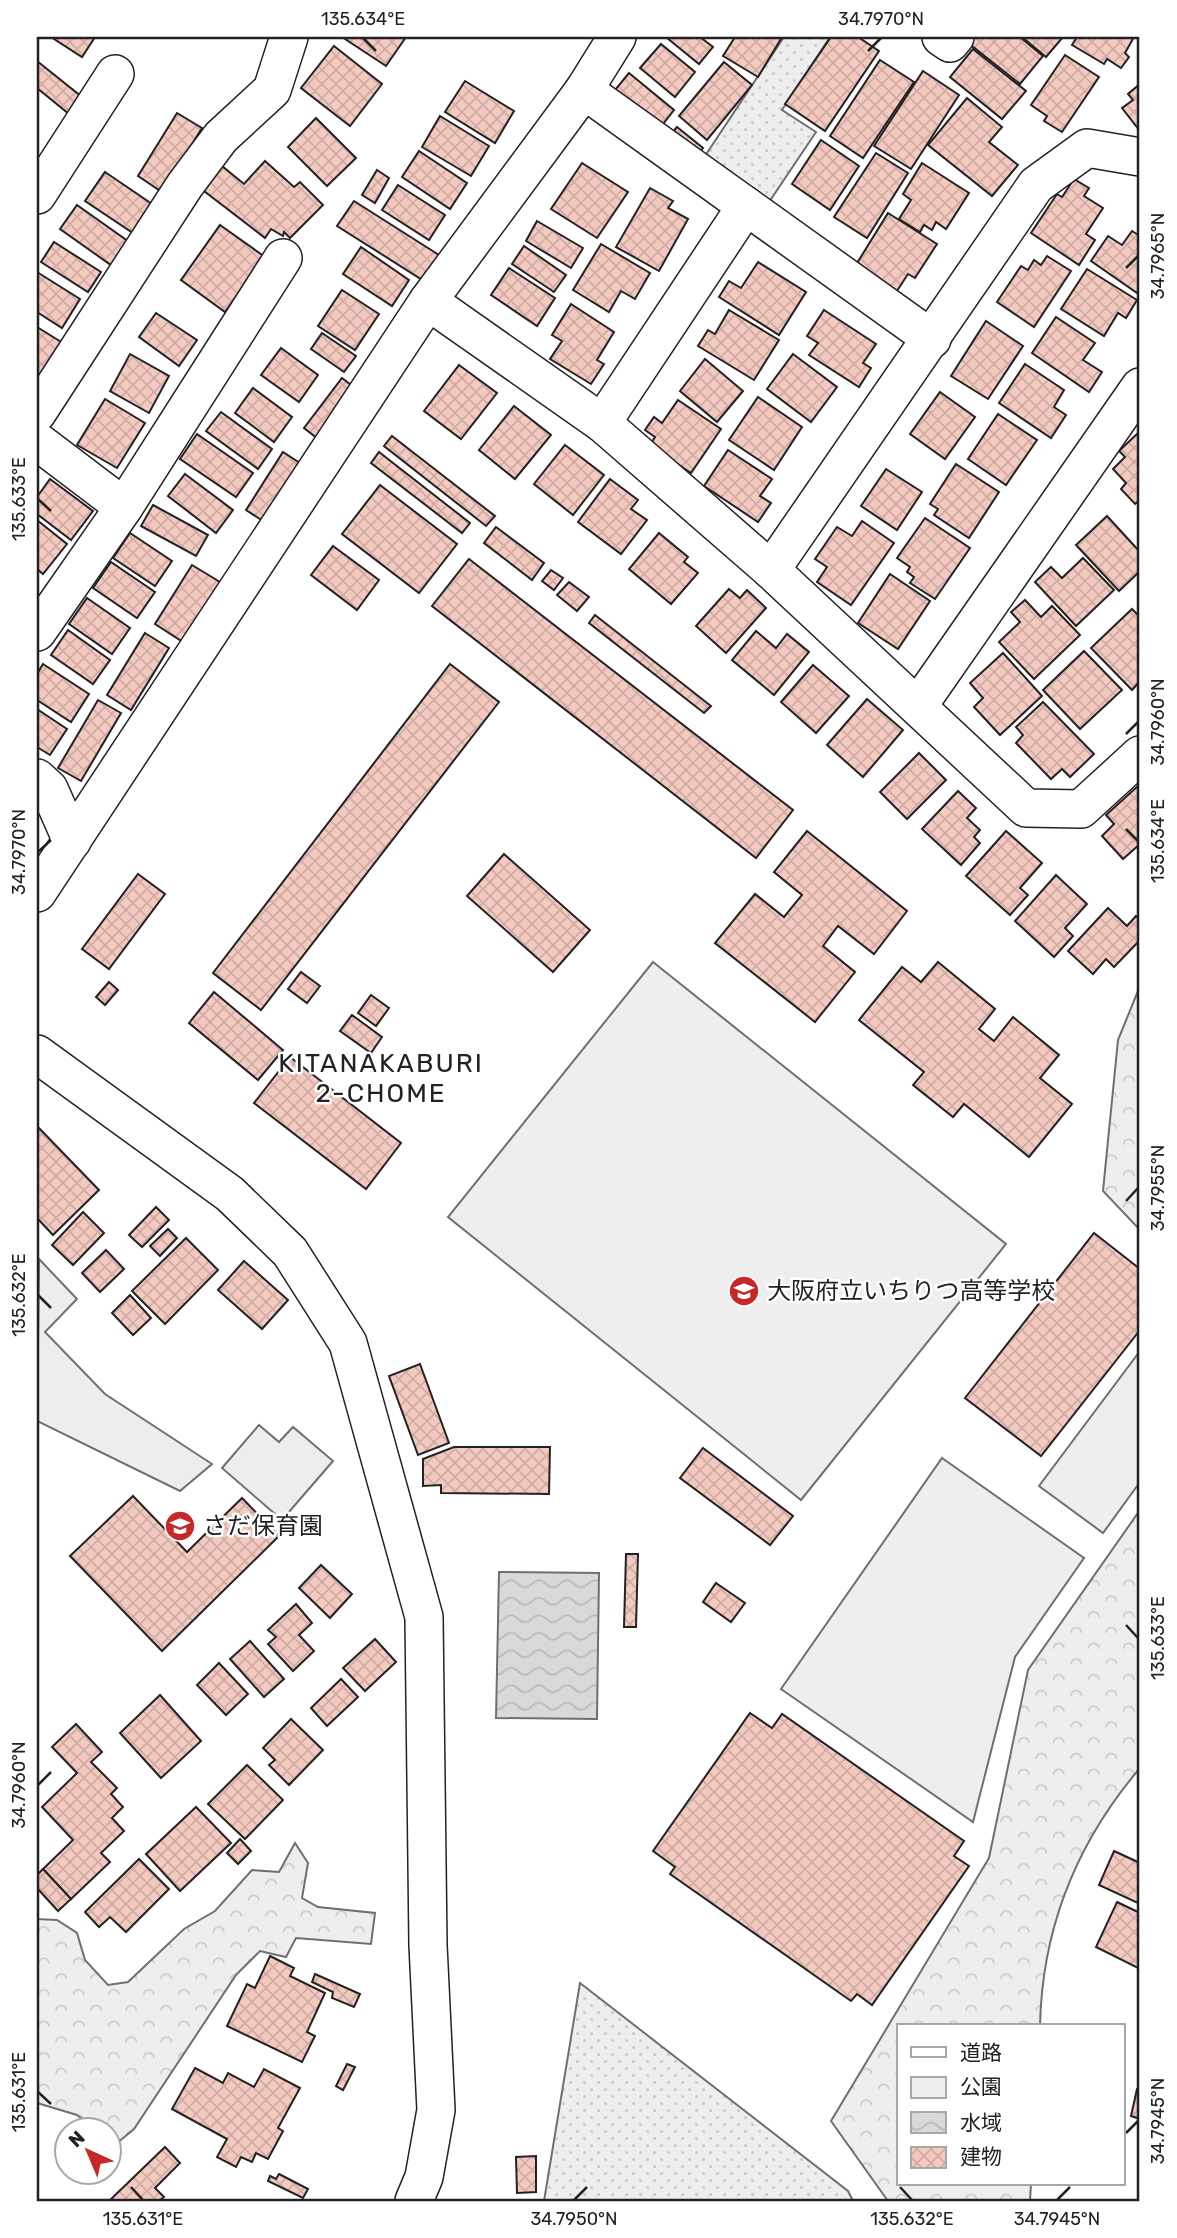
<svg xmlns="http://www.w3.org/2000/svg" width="1177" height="2238" font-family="Rubik,'Noto Sans JP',sans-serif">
<defs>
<pattern id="green-dots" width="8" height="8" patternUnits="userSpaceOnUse" patternTransform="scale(1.75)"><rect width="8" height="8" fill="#eee"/><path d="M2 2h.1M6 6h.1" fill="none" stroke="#ccc" stroke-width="1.8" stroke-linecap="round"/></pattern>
<pattern id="forest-crowns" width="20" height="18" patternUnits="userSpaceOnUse" patternTransform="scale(1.75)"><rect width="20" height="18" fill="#eee"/><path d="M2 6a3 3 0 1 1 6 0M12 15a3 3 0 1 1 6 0" fill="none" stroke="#ccc"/></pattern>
<pattern id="water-waves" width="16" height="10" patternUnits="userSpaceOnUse" patternTransform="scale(1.75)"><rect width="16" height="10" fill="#d9d9d9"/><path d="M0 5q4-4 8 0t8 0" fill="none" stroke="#bababa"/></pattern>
<pattern id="building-cross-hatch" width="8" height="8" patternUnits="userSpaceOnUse" patternTransform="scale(1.75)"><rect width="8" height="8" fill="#f3c9c0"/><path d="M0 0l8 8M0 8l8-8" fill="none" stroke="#d0aca5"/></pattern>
</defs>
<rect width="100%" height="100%" fill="#fff"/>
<g fill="url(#green-dots)" stroke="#6f6f6f" stroke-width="2">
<path d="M784,37H830L782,110L816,132L765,208L699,165Z"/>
<path d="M580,1983L848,2191L853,2201H544Z"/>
</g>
<g fill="url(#forest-crowns)" stroke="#6f6f6f" stroke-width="2">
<path d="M1140,986V1230L1103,1191L1118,1040Z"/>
<path d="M1140,1510V1768C1077,1842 1042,1929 1040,2026H899V2184H1031L1030,2201H888L831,2121L989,1858L1028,1670Z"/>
<path d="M295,1843L308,1863L302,1898L318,1907L375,1913L371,1944L296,1938L286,1957L260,1951L236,1975L134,2129L116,2144L109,2138L108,2130L96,2129L77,2115L37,2103V1919L57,1920L77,1933L85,1960L108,1985L128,1982L184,1929L215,1911L252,1870L279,1872Z"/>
</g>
<g fill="#eee" stroke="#6f6f6f" stroke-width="2">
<path d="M653,962L1006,1244L801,1500L448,1217Z"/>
<path d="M1140,1351V1482L1103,1533L1039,1486Z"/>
<path d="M942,1458L1084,1558L1015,1657L973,1822L781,1689Z"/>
</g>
<g fill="#ededed" stroke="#6f6f6f" stroke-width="2">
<path d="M39,1259L77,1299L45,1332L105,1394L212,1464L180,1491L37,1421Z"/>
<path d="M259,1425L279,1442L293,1427L333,1461L282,1520L222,1468Z"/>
</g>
<path fill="url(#water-waves)" stroke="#6f6f6f" stroke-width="2" d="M499,1572L599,1573L597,1719L496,1718Z"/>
<g fill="url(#building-cross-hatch)" stroke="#222" stroke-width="2">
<path d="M51,37H95L82,57Z"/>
<path d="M342,37H406L386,66Z"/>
<path d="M700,37L713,47L699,64L667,38Z"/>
<path d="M735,37H782L758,77L723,56Z"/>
<path d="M831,37H858L879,51L825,131L785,104Z"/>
<path d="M971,37H1020L1043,56L1020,84L967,42Z"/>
<path d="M1022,37H1063L1046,57Z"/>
<path d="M1077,37H1134L1125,53L1129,57L1121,68L1107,59L1104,64L1072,45Z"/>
<path d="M661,44L695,72L675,97L640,68Z"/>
<path d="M334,46L382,84L350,126L301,88Z"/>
<path d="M973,49L1026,91L1002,119L950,77Z"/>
<path d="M1065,55L1099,77L1062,132L1044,121L1047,116L1031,105Z"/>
<path d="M880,60L914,82L863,158L830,136Z"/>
<path d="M37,61L82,97L69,114L37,88Z"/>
<path d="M724,62L752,85L707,140L679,116Z"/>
<path d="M923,71L959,95L911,169L874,146Z"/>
<path d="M629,73L674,110L656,133L610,96Z"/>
<path d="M465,81L514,111L495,143L445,112Z"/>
<path d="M1140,84V131L1122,108L1133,100L1128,94Z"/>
<path d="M967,98L1002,127L989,142L1018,165L992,196L928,145Z"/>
<path d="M177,113L202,128L162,192L138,176Z"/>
<path d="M440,116L489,146L471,176L422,147Z"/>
<path d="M316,118L356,158L327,186L288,147Z"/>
<path d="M677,127L703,148L692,162L666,140Z"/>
<path d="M821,140L859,166L830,210L792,184Z"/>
<path d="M419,151L467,183L450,209L402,177Z"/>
<path d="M876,153L908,173L867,238L834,217Z"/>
<path d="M265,161L294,187L300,182L323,205L290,238L284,232L283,236L271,229L265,238L204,191L222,166L244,184Z"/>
<path d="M582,163L628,192L597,238L551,209Z"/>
<path d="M922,163L969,193L946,229L936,222L932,230L924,225L920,232L899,219L911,200L903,194Z"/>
<path d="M377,170L389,178L375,203L362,195Z"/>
<path d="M105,172L155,206L136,235L85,201Z"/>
<path d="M1074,179L1089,188L1084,196L1103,208L1086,234L1095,240L1079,265L1031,233L1057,194L1062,197Z"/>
<path d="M398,185L445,215L429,240L382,210Z"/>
<path d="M650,188L673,201L668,208L688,219L659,271L616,247Z"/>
<path d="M354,201L439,255L424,281L337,226Z"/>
<path d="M77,205L132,244L115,268L60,229Z"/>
<path d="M888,213L937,244L915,278L908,274L895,294L854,268Z"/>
<path d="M537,221L583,248L571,268L526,241Z"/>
<path d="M220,225L265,257L225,312L181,280Z"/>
<path d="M1132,231L1140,236V295L1091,261L1108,236L1122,245Z"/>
<path d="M54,242L101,272L88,292L41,262Z"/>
<path d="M601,244L650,273L635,299L621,291L609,312L573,290Z"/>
<path d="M524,246L566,275L554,292L512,264Z"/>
<path d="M361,247L409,280L392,306L343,274Z"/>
<path d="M1047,256L1071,271L1034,327L997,302L1021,266L1028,270L1034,260L1041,265Z"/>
<path d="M758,262L806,292L779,335L719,297L729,281L741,288Z"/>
<path d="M509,268L555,298L537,326L491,295Z"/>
<path d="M1087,269L1137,300L1126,318L1118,313L1104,336L1061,309Z"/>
<path d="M37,272L80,299L62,328L37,312Z"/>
<path d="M342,290L379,314L355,350L318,326Z"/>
<path d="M571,304L614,332L597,360L604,364L591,384L550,359L562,341L552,335Z"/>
<path d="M729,310L779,340L754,380L698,346L708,330L715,334Z"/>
<path d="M824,310L876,344L863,363L871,368L859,387L809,355L818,343L807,336Z"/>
<path d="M156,313L197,340L179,366L139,337Z"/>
<path d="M1056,317L1095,343L1083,360L1102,372L1089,392L1032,353Z"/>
<path d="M986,321L1023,346L988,399L951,376Z"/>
<path d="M37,327L66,345L37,392Z"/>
<path d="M322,333L356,356L344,372L311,349Z"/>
<path d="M281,348L318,375L299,402L261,375Z"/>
<path d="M130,354L169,376L149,413L110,391Z"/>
<path d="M793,354L837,387L811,422L767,389Z"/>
<path d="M705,359L743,391L717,422L680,391Z"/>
<path d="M1025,364L1064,390L1054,407L1066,415L1051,438L999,403Z"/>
<path d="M459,365L497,393L461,439L424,411Z"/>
<path d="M342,378L360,392L322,442L304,428Z"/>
<path d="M253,388L292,417L274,442L235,413Z"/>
<path d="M940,392L975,417L945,459L910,434Z"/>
<path d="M758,397L802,427L774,470L729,440Z"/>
<path d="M105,399L145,423L117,468L77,445Z"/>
<path d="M678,400L721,429L691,473L650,445L655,437L645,430L654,417L662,423Z"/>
<path d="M514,406L551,435L515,479L479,450Z"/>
<path d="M221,412L272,449L258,469L206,431Z"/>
<path d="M998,414L1037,440L1006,485L968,459Z"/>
<path d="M1138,433L1140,500L1135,504L1121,489L1126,483L1113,469L1125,457L1119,451Z"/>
<path d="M197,434L253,473L236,497L180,459Z"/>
<path d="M392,436L495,516L486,526L384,446Z"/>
<path d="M565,445L604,475L573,515L534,484Z"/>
<path d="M728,450L772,479L760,496L771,503L758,522L704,486Z"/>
<path d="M283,452L300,463L263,521L246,510Z"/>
<path d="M379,452L470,523L462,533L371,463Z"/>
<path d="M956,464L999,492L969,538L934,515L938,509L930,504Z"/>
<path d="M886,469L922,492L897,530L861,506Z"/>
<path d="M185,474L233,510L216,533L168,496Z"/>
<path d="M50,479L93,511L71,540L37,514V497Z"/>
<path d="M610,479L638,500L631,509L647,520L621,554L578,522Z"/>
<path d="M380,485L457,544L419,593L342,534Z"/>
<path d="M153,505L208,535L196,556L141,526Z"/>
<path d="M1107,516L1140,552V571L1119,591L1076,545Z"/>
<path d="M925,518L970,548L935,599L910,583L914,577L907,572L910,567L897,558Z"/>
<path d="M37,520L67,544L43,574L37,569Z"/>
<path d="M862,521L894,543L851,605L817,582L827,567L815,559L837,527L852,536Z"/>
<path d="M496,527L544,563L532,580L484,543Z"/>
<path d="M130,533L172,561L155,586L113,558Z"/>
<path d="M659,533L688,557L684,562L698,573L671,604L629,569Z"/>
<path d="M333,546L379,580L357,610L311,575Z"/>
<path d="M1083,558L1114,590L1076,626L1035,582L1051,567L1062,578Z"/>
<path d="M469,559L793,810L756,858L432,606Z"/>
<path d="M111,562L155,592L137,618L93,588Z"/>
<path d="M192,565L220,582L183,642L155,624Z"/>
<path d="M551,570L563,578L554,590L542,581Z"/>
<path d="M890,574L930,601L898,649L858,623Z"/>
<path d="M569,582L589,597L577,611L557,595Z"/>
<path d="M729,589L740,598L747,590L766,608L726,653L696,626Z"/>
<path d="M87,598L130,628L112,654L69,624Z"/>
<path d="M1025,600L1041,617L1052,606L1080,635L1034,679L999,642L1020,622L1011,612Z"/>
<path d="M1132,609L1140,617V681L1132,690L1091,648Z"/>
<path d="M595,615L711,706L704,713L589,623Z"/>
<path d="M68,630L110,660L93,684L51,655Z"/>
<path d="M756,631L776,648L787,634L809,652L774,695L732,660Z"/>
<path d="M145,633L169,648L131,710L107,695Z"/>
<path d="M1084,651L1122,690L1080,729L1043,690Z"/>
<path d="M1003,653L1042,696L1000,735L974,707L983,698L970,683Z"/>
<path d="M43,664L89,694L71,722L37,700V674Z"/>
<path d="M450,664L499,702L261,1010L213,973Z"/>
<path d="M813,665L849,696L816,733L781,702Z"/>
<path d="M867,699L903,730L863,777L827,745Z"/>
<path d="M98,700L121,713L81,781L58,768Z"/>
<path d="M1043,702L1094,754L1070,777L1062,769L1051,779L1016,743L1023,735L1016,727Z"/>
<path d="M37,709L67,729L50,755L37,747Z"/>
<path d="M919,753L946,780L907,819L880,792Z"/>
<path d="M1139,785L1140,844L1123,859L1102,836L1114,824L1106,815Z"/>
<path d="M958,791L976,808L967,818L980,830L974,837L980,843L961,865L922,829Z"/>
<path d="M807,831L907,911L874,954L838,926L823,946L855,972L815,1022L715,943L755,894L784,917L802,895L774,872Z"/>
<path d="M1006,831L1042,863L1020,888L1028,895L1010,915L966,876Z"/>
<path d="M504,854L590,930L553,972L467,896Z"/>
<path d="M138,874L165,894L109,969L82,949Z"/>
<path d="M1056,875L1087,904L1065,928L1073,936L1054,957L1015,921Z"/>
<path d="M1108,908L1127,926L1136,916L1140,920V940L1114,967L1106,959L1093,974L1068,951Z"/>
<path d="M938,962L995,1009L979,1029L994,1041L1013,1017L1059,1055L1040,1078L1072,1104L1029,1157L964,1104L953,1117L913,1085L924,1072L859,1020L902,967L921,982Z"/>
<path d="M301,972L320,986L307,1003L288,989Z"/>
<path d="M109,982L118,990L105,1005L96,997Z"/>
<path d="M214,992L283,1050L258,1080L189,1023Z"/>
<path d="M371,995L389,1008L376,1026L358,1013Z"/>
<path d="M352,1015L382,1037L371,1053L340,1031Z"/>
<path d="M290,1057L401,1143L366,1189L254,1103Z"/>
<path d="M37,1126L99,1190L53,1235L37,1218Z"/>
<path d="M156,1207L169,1220L142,1247L129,1235Z"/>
<path d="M83,1212L104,1233L73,1265L52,1245Z"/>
<path d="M168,1229L177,1238L160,1256L150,1246Z"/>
<path d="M1094,1233L1140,1269V1330L1041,1456L965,1398Z"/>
<path d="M186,1238L218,1270L165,1324L132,1291Z"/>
<path d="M106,1250L124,1269L100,1292L82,1273Z"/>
<path d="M244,1261L288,1300L262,1329L218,1290Z"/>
<path d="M130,1295L151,1318L133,1335L112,1313Z"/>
<path d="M420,1364L449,1443L418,1455L389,1376Z"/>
<path d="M454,1447H550L549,1494L441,1493V1485L423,1486V1459Z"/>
<path d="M703,1448L793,1516L770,1545L680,1478Z"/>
<path d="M133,1496L187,1552L242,1498L279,1536L162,1651L70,1556Z"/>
<path d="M626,1554H638L636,1627H624Z"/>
<path d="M321,1565L352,1594L330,1618L299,1588Z"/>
<path d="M716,1583L745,1603L731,1622L703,1602Z"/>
<path d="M296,1604L312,1623L299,1635L314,1651L293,1671L268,1644L276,1637L268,1630Z"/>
<path d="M375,1639L396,1662L365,1691L343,1668Z"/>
<path d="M250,1641L284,1679L264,1697L230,1659Z"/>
<path d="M219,1663L248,1694L226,1715L197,1685Z"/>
<path d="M341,1679L358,1697L327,1726L311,1708Z"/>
<path d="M160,1695L201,1741L161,1778L120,1733Z"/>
<path d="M750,1713L772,1728L782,1714L964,1841L954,1856L969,1866L872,2005L857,1994L851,2001L670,1874L675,1867L653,1851Z"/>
<path d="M291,1719L323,1750L289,1785L269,1765L275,1760L263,1748Z"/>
<path d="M76,1724L102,1752L91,1762L117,1788L111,1794L123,1807L112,1818L124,1831L101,1853L110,1862L71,1899L43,1869L73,1840L42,1807L77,1773L52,1747Z"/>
<path d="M247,1765L283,1800L245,1839L208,1804Z"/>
<path d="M196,1807L231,1843L180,1891L146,1854Z"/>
<path d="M240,1839L251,1851L238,1864L227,1853Z"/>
<path d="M1114,1851L1140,1863V1904L1099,1885Z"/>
<path d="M139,1859L169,1889L126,1932L110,1917L99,1927L85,1912Z"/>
<path d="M43,1869L71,1899L58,1911L37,1888V1875Z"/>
<path d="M1117,1902L1140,1913V1969L1096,1947Z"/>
<path d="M270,1956L294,1968L290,1976L325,1993L307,2032L315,2036L302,2062L227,2026L247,1984L255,1988Z"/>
<path d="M315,1974L360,1994L354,2007L332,1998L333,1992L312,1982Z"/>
<path d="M347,2064L355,2067L343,2090L336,2086Z"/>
<path d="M195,2068L223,2083L228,2073L254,2087L264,2069L300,2088L278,2128L283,2131L268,2159L256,2153L252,2162L241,2157L236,2167L217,2157L227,2139L172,2109Z"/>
<path d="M1137,2089H1140V2119L1131,2116Z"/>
<path d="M165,2147L180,2163L155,2188L164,2197L159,2201H109Z"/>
<path d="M536,2156V2192L517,2193L516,2157Z"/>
<path d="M279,2174L308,2189L303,2198L268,2181L270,2176L276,2179Z"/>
</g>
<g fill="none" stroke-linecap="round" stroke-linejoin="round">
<g stroke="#222" stroke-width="40">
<g id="minor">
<path d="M941,37L950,43L955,37"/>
<path d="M584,90L932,339"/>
<path d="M37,195L115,74"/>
<path d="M428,301L602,423L771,570L1026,808L1081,809L1140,755"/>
<path d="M37,413L185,185L221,137L272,90L289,37"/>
<path d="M602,423L746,206"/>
<path d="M37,441L124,507"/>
<path d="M771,570L1036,185L1087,148L1140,157"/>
<path d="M37,632L124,507L283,258"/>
<path d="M918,706L1140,387"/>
<path d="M37,778L49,789L72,841"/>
<path d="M37,893L428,301L584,90L617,37"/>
<path d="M37,1054L230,1194L290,1252L348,1343L424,1617L428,1945L436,2110L424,2177L414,2201"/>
</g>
</g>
<use href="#minor" stroke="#fff" stroke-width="37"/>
</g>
<path fill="none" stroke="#222" stroke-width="2.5" d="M363,38L376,51M868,51L881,38M1126,268L1138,256M38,499L51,511M1126,734L1138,722M1126,829L1138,841M38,852L51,840M1126,1201L1138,1188M38,1295L51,1308M1126,1625L1138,1638M38,1785L51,1772M38,2092L51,2104M1126,2133L1138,2121M131,2187L143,2200M900,2187L912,2200M574,2200L587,2187M1057,2200L1070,2187"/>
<defs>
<g id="school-disc" transform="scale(1.575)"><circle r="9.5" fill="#c62828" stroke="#fff"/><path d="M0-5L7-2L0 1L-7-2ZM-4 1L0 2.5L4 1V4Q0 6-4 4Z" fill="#fff"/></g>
</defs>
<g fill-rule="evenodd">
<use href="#school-disc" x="744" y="1291"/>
<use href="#school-disc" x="180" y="1526"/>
</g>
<g text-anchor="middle" stroke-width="5" stroke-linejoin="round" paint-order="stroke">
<g font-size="24" fill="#222" stroke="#fff" text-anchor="start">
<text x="767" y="1299">大阪府立いちりつ高等学校</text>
<text x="203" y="1534">さだ保育園</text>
</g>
<g font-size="26" letter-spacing="2" fill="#222" stroke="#fff">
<text x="381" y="1072">KITANAKABURI<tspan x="381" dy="30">2-CHOME</tspan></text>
</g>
</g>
<rect width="1177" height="2238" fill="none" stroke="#ffffff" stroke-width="77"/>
<rect x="897" y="2024" width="228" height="161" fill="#ffffff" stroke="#a7a7a7" stroke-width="2"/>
<rect x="911" y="2047" width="35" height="10" fill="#ffffff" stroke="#a7a7a7" stroke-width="2"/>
<text x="960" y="2060" font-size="21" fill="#222222">道路</text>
<rect x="911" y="2077" width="35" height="21" fill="#eeeeee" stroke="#a7a7a7" stroke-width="2"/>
<text x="960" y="2094" font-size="21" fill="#222222">公園</text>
<rect x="911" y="2112" width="35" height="21" fill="url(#water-waves)" stroke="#a7a7a7" stroke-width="2"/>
<text x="960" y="2130" font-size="21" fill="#222222">水域</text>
<rect x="911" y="2147" width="35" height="21" fill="url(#building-cross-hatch)" stroke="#a7a7a7" stroke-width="2"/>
<text x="960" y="2164" font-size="21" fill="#222222">建物</text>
<g transform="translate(88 2151) rotate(316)"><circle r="33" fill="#ffffff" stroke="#a7a7a7" stroke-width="2"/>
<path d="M0-5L12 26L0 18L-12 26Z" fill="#c62828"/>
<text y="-10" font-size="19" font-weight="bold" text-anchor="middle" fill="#222222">N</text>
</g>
<rect x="38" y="38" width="1100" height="2162" fill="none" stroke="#222" stroke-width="2.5"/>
<g font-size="18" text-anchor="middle" fill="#222">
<text x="363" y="25">135.634°E</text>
<text x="881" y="25">34.7970°N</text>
<text transform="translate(1158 256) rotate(-90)" y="6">34.7965°N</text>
<text transform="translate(19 499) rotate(-90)" y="6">135.633°E</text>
<text transform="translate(1158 722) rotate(-90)" y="6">34.7960°N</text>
<text transform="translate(1158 841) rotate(-90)" y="6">135.634°E</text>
<text transform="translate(19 852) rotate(-90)" y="6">34.7970°N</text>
<text transform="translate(1158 1188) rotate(-90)" y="6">34.7955°N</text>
<text transform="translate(19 1295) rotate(-90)" y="6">135.632°E</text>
<text transform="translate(1158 1638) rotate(-90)" y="6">135.633°E</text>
<text transform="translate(19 1785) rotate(-90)" y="6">34.7960°N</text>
<text transform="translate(19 2092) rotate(-90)" y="6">135.631°E</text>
<text transform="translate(1158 2121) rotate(-90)" y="6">34.7945°N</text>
<text x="143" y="2225">135.631°E</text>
<text x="574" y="2225">34.7950°N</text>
<text x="912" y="2225">135.632°E</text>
<text x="1057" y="2225">34.7945°N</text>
</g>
</svg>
